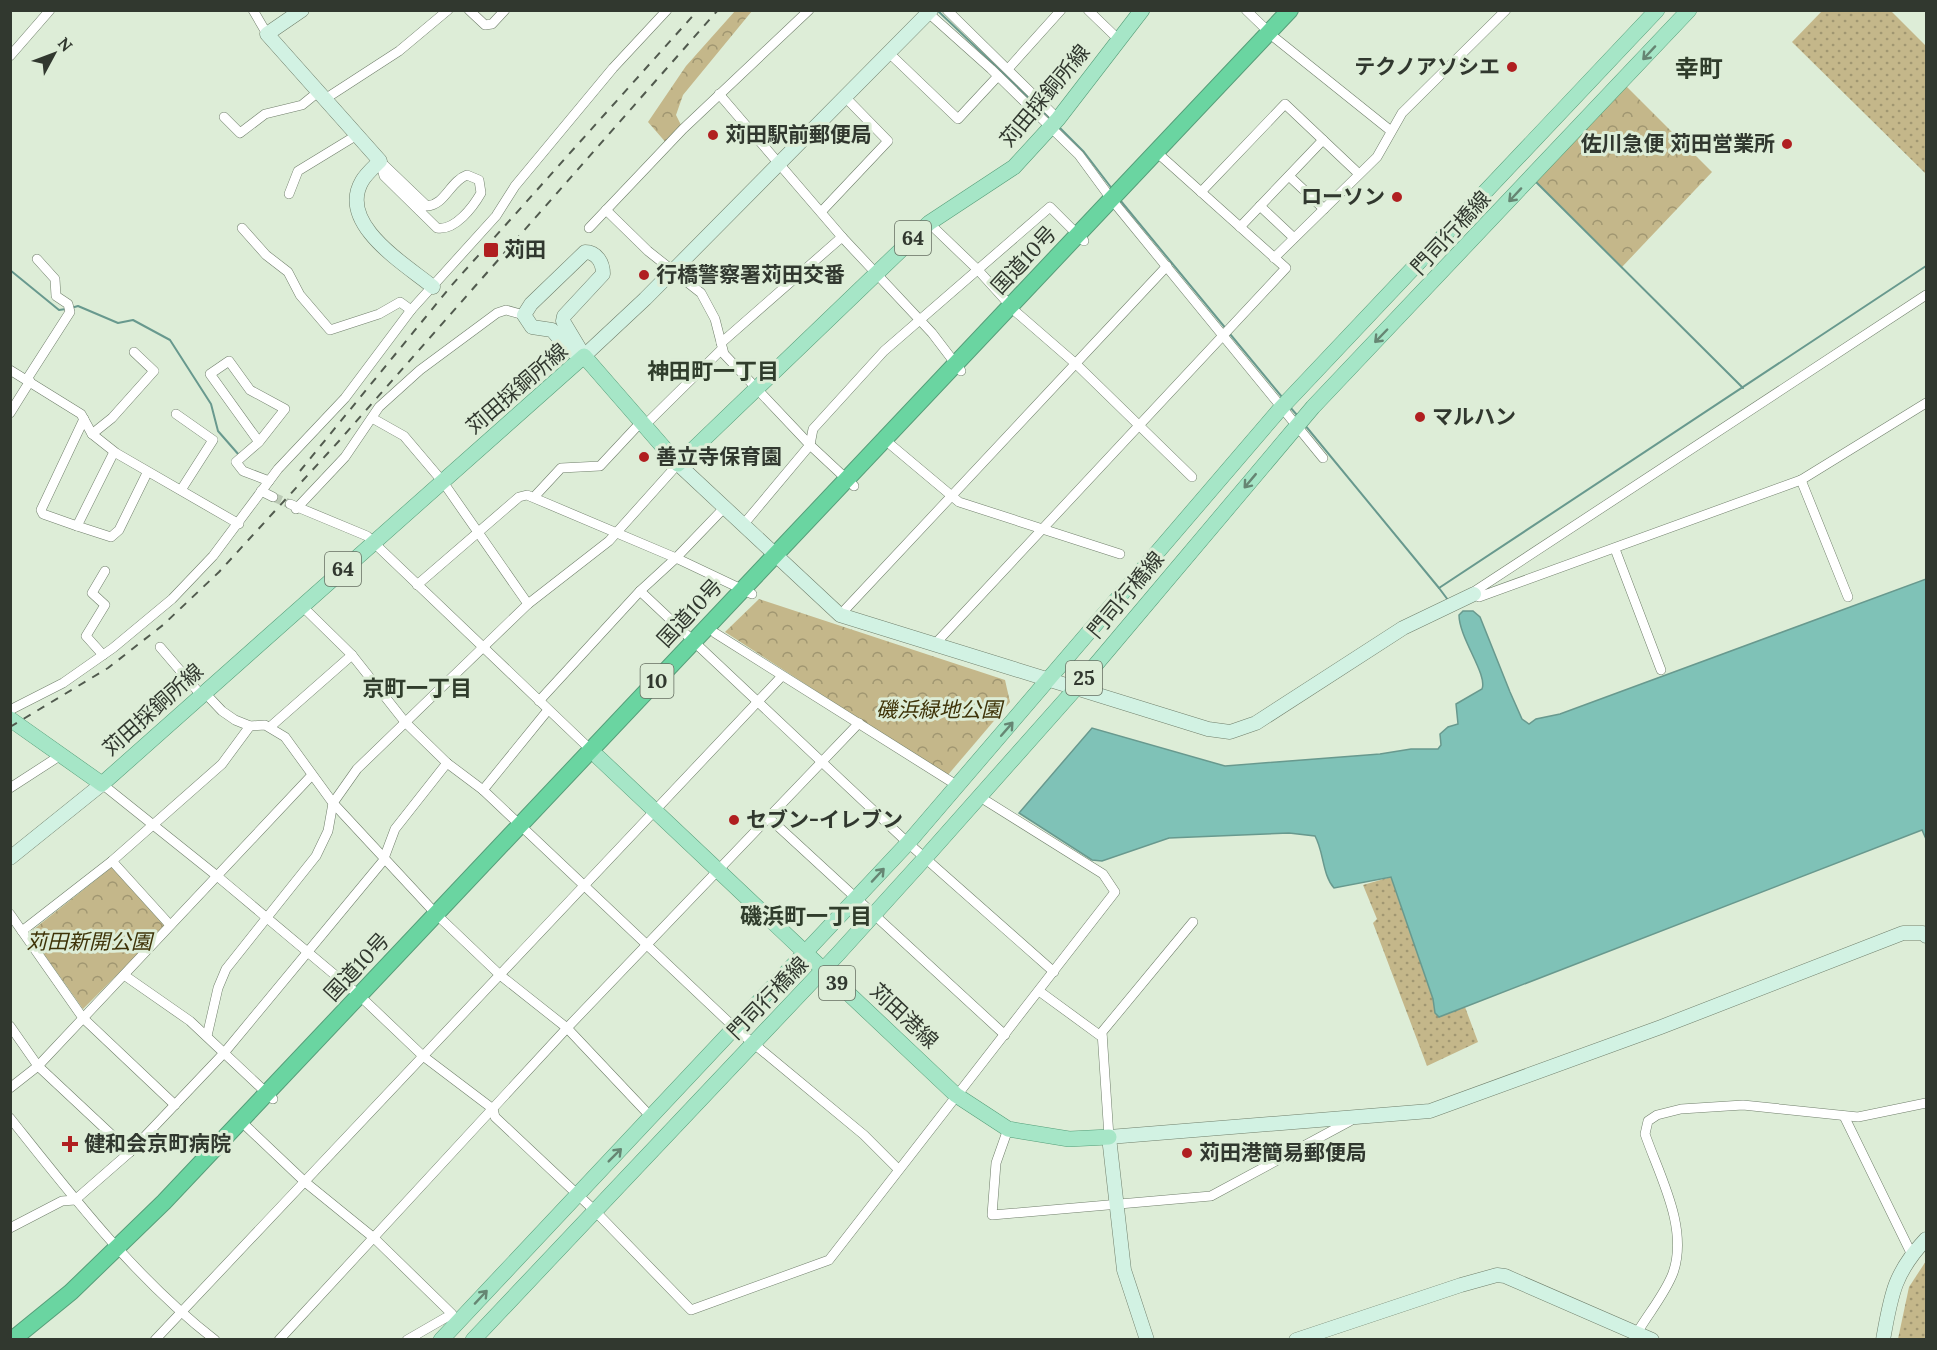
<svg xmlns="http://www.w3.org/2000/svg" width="1937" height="1350" font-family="Lora,'Noto Sans JP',serif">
<defs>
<pattern id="grass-dots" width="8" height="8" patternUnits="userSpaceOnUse" patternTransform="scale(1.5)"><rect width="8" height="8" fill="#c4b78a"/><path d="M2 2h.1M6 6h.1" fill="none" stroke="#a09671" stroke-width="1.8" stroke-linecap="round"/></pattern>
<pattern id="park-crowns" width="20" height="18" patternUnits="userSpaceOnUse" patternTransform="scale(1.5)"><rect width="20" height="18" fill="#c4b78a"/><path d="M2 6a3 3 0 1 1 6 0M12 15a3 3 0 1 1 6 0" fill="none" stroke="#a09671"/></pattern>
</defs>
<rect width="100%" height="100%" fill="#ddedd7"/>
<g fill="url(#grass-dots)">
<path d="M1822,11H1891L1926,46V174L1792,42Z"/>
<path d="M1391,877L1433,999L1435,1013L1439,1017L1465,1007L1478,1042L1427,1066L1373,923L1377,919L1363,885Z"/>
<path d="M1926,1261V1339H1898L1909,1287Z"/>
</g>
<g fill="url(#park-crowns)">
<path d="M735,11H752L683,95L676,115L683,129L668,145L648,122L686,66Z"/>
<path d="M1622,82L1712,172L1622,267L1532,178Z"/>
<path d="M759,599L1005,680L1010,702L947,776L725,632Z"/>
<path d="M112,867L166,926L83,1009L29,933Z"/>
</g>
<path fill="#7fc2b7" stroke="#68998e" stroke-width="1.5" d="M1926,579V839L1922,830L1439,1017L1435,1013L1433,999L1391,877L1334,888C1322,874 1324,852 1315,836L1289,833L1169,838L1102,861L1092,860L1019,813L1092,728L1225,766L1380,754L1411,749H1438L1441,745L1440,734L1448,727L1458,724L1456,704L1482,689C1488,675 1459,638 1459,615L1463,611H1473L1480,617L1510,692L1522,719L1529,724L1536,719L1560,714Z"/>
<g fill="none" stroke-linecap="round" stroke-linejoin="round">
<g stroke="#68998e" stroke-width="2">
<path d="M937,10L1050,118"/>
<path d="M1058,126L1084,152L1113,190"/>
<path d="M1536,182L1743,388"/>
<path d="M1120,200L1227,330"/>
<path d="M10,270L59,310L66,309"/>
<path d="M71,308L78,306L118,323L133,320L170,340L211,404L218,431L239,455"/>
<path d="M1230,334L1282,397"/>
<path d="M1289,406L1297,415"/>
<path d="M1304,424L1439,588L1926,266"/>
<path d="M1439,588L1448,600"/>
</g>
<path stroke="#bbc9b5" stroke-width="9" stroke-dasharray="9 4.5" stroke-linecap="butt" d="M273,497L290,504"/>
<g stroke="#707f6b" stroke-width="10">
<g id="street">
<path d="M253,10L267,34"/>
<path d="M469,10L485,25L492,24L505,10"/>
<path d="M925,10L991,69L1079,155L1112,200L1323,458"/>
<path d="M947,10L1058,119"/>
<path d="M1088,10L1118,39"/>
<path d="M1246,10L1275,38L1391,131"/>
<path d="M889,53L958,119L998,76"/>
<path d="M10,56L50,10"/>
<path d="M1008,69L1061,10"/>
<path d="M719,94L842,237L932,333L961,371"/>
<path d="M325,99L399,51L448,10"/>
<path d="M224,117L240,133L265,114L302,105L318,92"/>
<path d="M380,161L427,206C445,205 450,181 467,175L479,180L481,193C473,207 455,231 437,228L384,176Z"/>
<path d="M1289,176L1324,209"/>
<path d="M1201,192L1285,104L1359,174"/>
<path d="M289,194L298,171L357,135"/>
<path d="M1260,206L1294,238"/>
<path d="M606,210L648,251L701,293L715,319L724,354L810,445L854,486"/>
<path d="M821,212L888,141L845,97"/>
<path d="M929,223L978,270L1016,312L1076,364L1192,477"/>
<path d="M1240,227L1323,140"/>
<path d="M242,228L266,255L288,272L300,295L330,330L379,314L400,302L411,310"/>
<path d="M589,228L683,129L809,10"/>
<path d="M1274,258L1377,157L1402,113L1506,10"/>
<path d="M1926,295L1475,591L1474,594L1479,597L1801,480L1926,403"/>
<path d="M721,343L842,237"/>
<path d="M10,370L81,414L92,434L116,453L239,524"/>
<path d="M27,379L70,312L68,304L56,296L55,279L37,259"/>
<path d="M10,413L30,381"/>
<path d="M176,414L213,440L181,490"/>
<path d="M372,418L404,436L443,482L528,604"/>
<path d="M645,425L722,349"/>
<path d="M92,434L112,418L154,371L134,352"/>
<path d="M259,442L285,409L250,390L229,361L210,374L259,442L236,462L243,471L269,481"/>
<path d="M891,445L959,502L1120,554"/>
<path d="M114,452L77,526L111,537L119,530L147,473"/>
<path d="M1801,480L1848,597"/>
<path d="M261,491L273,497"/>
<path d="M535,496L561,468L600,466L642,421"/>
<path d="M290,504L367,536L373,542L592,751"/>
<path d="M296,509L345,457L379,407L420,370L497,313L506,310L524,315"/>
<path d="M743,525L810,445L813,429L884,351L1050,207L1084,241"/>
<path d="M77,526L43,514L41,510L84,419"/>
<path d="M1615,549L1661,670"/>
<path d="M417,585L519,497L527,495L676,558L752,594"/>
<path d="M640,591L908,843L1054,972"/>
<path d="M302,606L352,655L405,722L447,763L483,790L736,1029L864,1135L898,1169"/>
<path d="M840,615L1167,266"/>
<path d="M715,633L958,786"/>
<path d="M935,644L1286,268L1162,157"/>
<path d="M160,647L201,695"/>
<path d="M103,655L86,636L105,605L92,593L105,571"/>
<path d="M204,692L222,711L235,720L250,726L265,725L285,737L333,803L437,915L500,975L567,1028L651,1117"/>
<path d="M539,701L640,591L676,558L725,507"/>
<path d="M10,710L63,683L113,648L172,599L213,556L278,469L345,398L411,310L496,216L515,186L613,68L667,10"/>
<path d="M270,727L352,655"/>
<path d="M102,784L217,876L360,996L423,1056L493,1109L495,1117L594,1210L691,1310L829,1260L1115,892L1103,874L980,797"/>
<path d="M10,788L61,755"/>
<path d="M483,790L548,710"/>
<path d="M769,818L1005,1035"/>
<path d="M112,861L170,925"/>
<path d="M10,914L83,1018L175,1105"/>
<path d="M22,931L112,861L222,764L250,726"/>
<path d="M124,975L190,1021L273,1099"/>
<path d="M1039,991L1102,1037"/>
<path d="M10,1026L38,1066L130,1152"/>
<path d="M207,1036L218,988L226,969L316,856L328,831L333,803L357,769L528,604L609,541L678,464"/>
<path d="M10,1088L38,1066L312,775"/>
<path d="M1844,1116L1912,1255"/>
<path d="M10,1118C73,1197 135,1278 215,1340"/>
<path d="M247,1127L305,1182L374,1238L452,1314L407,1340"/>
<path d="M1008,1129L996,1163L992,1215L1211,1196L1350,1121"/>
<path d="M1109,1137L1102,1032L1193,922"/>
<path d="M10,1228L62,1201L75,1200L130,1152L224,1053L383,861L395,829L447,763"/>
<path d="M1637,1333C1648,1314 1665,1294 1673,1273C1689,1228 1659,1175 1645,1134L1648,1121L1657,1115L1681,1109L1743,1105L1858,1117L1926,1103"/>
<path d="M155,1340L782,676"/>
<path d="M279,1340L567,1028L859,723"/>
</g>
</g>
<g stroke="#707f6b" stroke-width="15">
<g id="secondary">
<path d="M302,10L267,34L380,161C374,167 366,174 362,181C337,224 405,264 433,287"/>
<path d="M585,252C597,252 603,263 603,274L564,316L563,321L584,356L569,350L552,330L532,327L524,315L531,304Z"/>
<path d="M584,356L645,299L931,10"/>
<path d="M678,464L840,615L1208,729L1230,732L1256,723L1403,628L1474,594"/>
<path d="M10,858L102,784"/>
<path d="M1147,1340L1124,1270L1109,1137L1430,1111L1661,1027L1903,933H1923L1926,936"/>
<path d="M1296,1340L1461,1285L1497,1275L1505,1276L1652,1340"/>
<path d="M1883,1340C1891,1295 1894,1273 1926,1239"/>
</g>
</g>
<g stroke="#569e79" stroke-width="16">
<g id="primary">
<path d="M10,719L102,784L584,356L678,464L929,223L1014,167L1058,119L1142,10"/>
<path d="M598,757L956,1095L1008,1129L1069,1139L1109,1137"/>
<path d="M441,1340L908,843L1281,408L1657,10"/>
<path d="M473,1340L838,954L925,858L1076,688L1313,407L1689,10"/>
</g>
</g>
<g stroke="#569e79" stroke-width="18">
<path id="highway" d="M12,1340L71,1292L164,1202L1290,10"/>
</g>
<use href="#street" stroke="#fff" stroke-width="9"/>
<use href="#secondary" stroke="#d2f2e3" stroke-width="14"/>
<use href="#primary" stroke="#a6e6c7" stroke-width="15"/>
<use href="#highway" stroke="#6ad5a1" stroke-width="16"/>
<g stroke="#515a4e" stroke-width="2" stroke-dasharray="8 8" stroke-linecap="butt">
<path d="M300,471L451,286L698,10"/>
<path d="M10,727L108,668L163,625L219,572L339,441L718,10"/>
</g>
</g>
<defs><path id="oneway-shaft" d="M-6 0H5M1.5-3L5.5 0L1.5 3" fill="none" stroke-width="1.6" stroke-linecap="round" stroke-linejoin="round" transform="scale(1.5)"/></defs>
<g stroke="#668673">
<use href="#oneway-shaft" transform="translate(1649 53) rotate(133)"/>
<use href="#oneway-shaft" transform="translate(1515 195) rotate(133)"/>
<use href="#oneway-shaft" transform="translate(1381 336) rotate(134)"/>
<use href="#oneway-shaft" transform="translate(1250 481) rotate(130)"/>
<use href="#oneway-shaft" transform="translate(1007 729) rotate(-49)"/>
<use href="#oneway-shaft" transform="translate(878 875) rotate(-47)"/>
<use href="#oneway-shaft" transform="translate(615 1155) rotate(-45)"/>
<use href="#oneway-shaft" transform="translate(481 1297) rotate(-47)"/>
</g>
<g fill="#b01f20" stroke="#ddedd7" stroke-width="2">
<circle cx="1512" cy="67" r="6"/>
<circle cx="713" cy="135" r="6"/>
<circle cx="1787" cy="144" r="6"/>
<circle cx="1397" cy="197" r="6"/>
<rect x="483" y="242" width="16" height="16" rx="3"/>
<circle cx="644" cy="275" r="6"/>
<circle cx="1420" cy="417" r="6"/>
<circle cx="644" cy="457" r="6"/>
<circle cx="734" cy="820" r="6"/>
<path d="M67 1135h6v6h6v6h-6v6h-6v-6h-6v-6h6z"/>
<circle cx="1187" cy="1153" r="6"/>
</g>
<g text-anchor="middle" stroke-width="6" stroke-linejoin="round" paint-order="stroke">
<g fill="#ddedd7" stroke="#656e61" stroke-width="1.5">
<rect x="895" y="221" width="36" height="34" rx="4.5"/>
<rect x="325" y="552" width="36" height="34" rx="4.5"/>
<rect x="1066" y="661" width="36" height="34" rx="4.5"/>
<rect x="640.5" y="664" width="33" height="34" rx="4.5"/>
<rect x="819" y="966" width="36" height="34" rx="4.5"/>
</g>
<g font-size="20" font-weight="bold" fill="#31382f">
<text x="913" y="245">64</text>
<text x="343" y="576">64</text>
<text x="1084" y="685">25</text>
<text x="657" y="688">10</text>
<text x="837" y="990">39</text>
</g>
<g font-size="21" font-weight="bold" fill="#31382f" stroke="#ddedd7" text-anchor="start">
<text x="1500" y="74" text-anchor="end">テクノアソシエ</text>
<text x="725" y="142">苅田駅前郵便局</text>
<text x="1775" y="151" text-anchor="end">佐川急便 苅田営業所</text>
<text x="1385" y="204" text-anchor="end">ローソン</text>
<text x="504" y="257">苅田</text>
<text x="656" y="282">行橋警察署苅田交番</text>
<text x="1432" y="424">マルハン</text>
<text x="656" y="464">善立寺保育園</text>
<text x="746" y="827">セブン-イレブン</text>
<text x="84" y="1151">健和会京町病院</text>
<text x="1199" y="1160">苅田港簡易郵便局</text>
</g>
<g font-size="21" fill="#31382f" stroke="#ddedd7">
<text transform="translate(1045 96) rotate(-50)" y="7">苅田採銅所線</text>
<text transform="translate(1451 233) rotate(-47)" y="7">門司行橋線</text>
<text transform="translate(1024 260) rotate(-47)" y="7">国道10号</text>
<text transform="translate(517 389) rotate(-41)" y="7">苅田採銅所線</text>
<text transform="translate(1126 595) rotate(-50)" y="7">門司行橋線</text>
<text transform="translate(690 613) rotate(-47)" y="7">国道10号</text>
<text transform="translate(153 710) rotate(-42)" y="7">苅田採銅所線</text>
<text transform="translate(357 967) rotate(-47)" y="7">国道10号</text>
<text transform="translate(768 998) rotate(-46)" y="7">門司行橋線</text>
<text transform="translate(904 1016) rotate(43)" y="7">苅田港線</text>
</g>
<g font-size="21" font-style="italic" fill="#3e3308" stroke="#ddedd7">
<text x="939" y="717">磯浜緑地公園</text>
<text x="89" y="949">苅田新開公園</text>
</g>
<g font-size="22" font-weight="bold" fill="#303d2c" stroke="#ddedd7">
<text x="713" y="379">神田町一丁目</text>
<text x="417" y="696">京町一丁目</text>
<text x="806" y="924">磯浜町一丁目</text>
</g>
<g font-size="24" font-weight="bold" fill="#303d2c" stroke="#ddedd7">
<text x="1699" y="77">幸町</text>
</g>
</g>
<rect width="1937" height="1350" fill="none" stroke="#31382f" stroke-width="24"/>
<g transform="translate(54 54) rotate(49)" stroke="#ddedd7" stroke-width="4.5" paint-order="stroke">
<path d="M0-4.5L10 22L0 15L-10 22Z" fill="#31382f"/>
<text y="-9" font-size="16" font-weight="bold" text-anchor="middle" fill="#31382f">N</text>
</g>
</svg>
